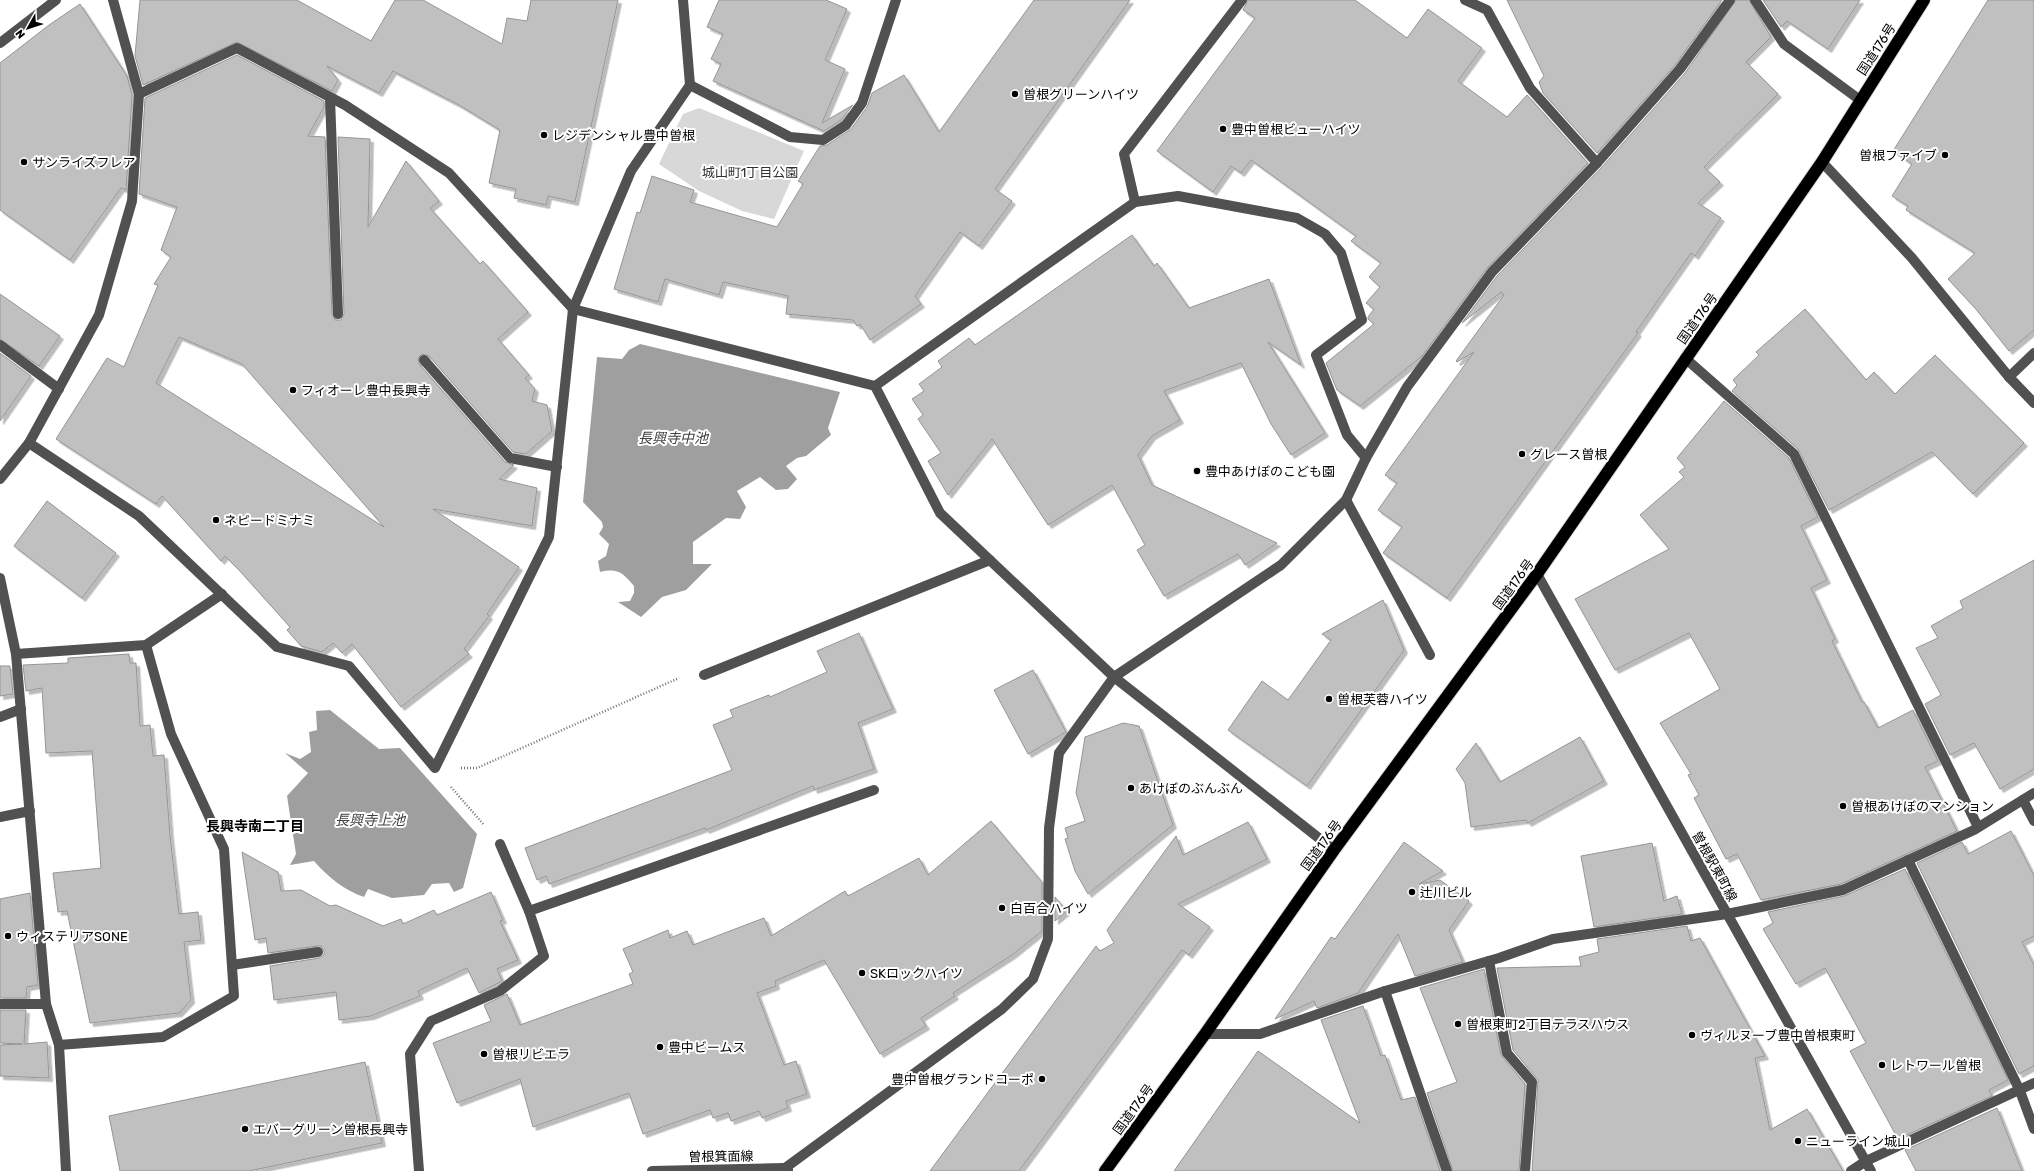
<svg xmlns="http://www.w3.org/2000/svg" width="2034" height="1171" font-family="Rubik,'Noto Sans JP',sans-serif">
<defs>
<filter id="shadow"><feDropShadow dx="3.5" dy="3.5" stdDeviation="0" flood-color="#0004"/></filter>
</defs>
<rect width="100%" height="100%" fill="#fff"/>
<path fill="#d8d8d8" d="M699,108L804,151L774,219L742,211L699,191L659,164L683,114Z"/>
<g fill="#9f9f9f">
<path d="M640,344L840,392L828,428L831,435L806,456L797,458L786,466L797,479L788,489L776,490L760,477L737,491L746,507L740,519L726,518L693,542V564H712L686,590L662,597L641,617L618,602L630,601L634,593V586C622,572 618,568 600,572L598,561L606,556L609,544L599,534L603,527L602,522L583,502L597,357L622,359L629,350Z"/>
<path d="M330,710L379,749L400,748L477,834L463,888L454,892L449,883L432,884L424,895L392,898L368,889L364,897C344,890 329,878 314,861L290,865L296,854L287,796L308,773L285,753L300,759L311,752L309,732L317,730L316,711Z"/>
</g>
<g fill="#c0c0c0" stroke="#959595" fill-rule="evenodd" filter="url(#shadow)">
<path d="M140,0H297L371,41L395,0H423L502,44L507,18L527,21L531,0H618L575,202L548,196L546,205L514,198L516,189L489,183L500,130L459,105L393,71L379,93L327,66L338,80L332,91L237,42L143,85L135,56Z"/>
<path d="M719,0H826L847,9L825,60L845,69L822,123L853,105L841,120L824,131L713,81L721,64L711,59L723,34L707,27Z"/>
<path d="M1034,0H1130L995,189L1012,201L979,246L960,232L915,296L921,304L870,340L860,324L857,326L853,320L786,314L788,296L723,282L719,295L665,279L658,302L614,289L637,212L640,213L652,176L694,190L690,202L777,227L803,184L798,181L820,146L827,145L851,129L867,107L872,93L904,75L939,132Z"/>
<path d="M1248,0H1355L1407,38L1428,9L1482,48L1458,81L1507,117L1527,95L1588,163L1487,268L1422,356L1360,406L1337,390L1326,363L1374,324L1368,319V317L1374,309L1366,303L1380,287L1369,277L1381,263L1351,241L1356,236L1251,160L1241,173L1231,166L1213,192L1157,151L1255,18L1243,10Z"/>
<path d="M1507,0H1722L1675,65L1597,153L1543,93L1539,82L1544,76Z"/>
<path d="M1736,0H1749L1771,37L1746,62L1778,94L1704,167L1720,182L1698,203L1721,218L1695,256L1691,253L1636,332L1638,333L1447,598L1383,553L1402,527L1378,510L1397,483L1385,475L1474,352L1457,362L1456,361L1504,295L1501,292L1462,323L1497,276L1602,167L1685,73Z"/>
<path d="M1763,0H1860L1828,49L1787,21L1781,27Z"/>
<path d="M1988,0H2034V330L2009,351L1975,308L1948,279L1975,253L1906,210L1908,206L1892,196L1912,164L1893,151Z"/>
<path d="M80,4L127,76L132,95L126,190L121,188L70,260L0,210V63L49,25Z"/>
<path d="M237,55L324,101V107L308,136L325,137L332,314L335,320H341L344,314L338,137L370,139L368,227L406,161L439,201L430,208L480,264L483,261L528,312L498,339L529,375L525,378L535,389L532,401L547,405L552,431L526,454L513,452L429,356L422,354L418,358L419,364L505,462L514,465L499,479L537,488L532,526L433,509L519,567L487,614L489,616L464,649L469,654L401,707L352,644L342,653L333,643L322,652L301,646L287,630L290,627L239,570L225,556L221,561L162,496L156,504L56,439L107,358L124,367L158,285L154,284L171,257L161,250L177,207L139,194L145,98ZM179,337L242,364L384,527L156,383Z"/>
<path d="M1132,235L1154,266L1157,263L1189,308L1269,279L1301,365L1268,342L1325,433L1291,455L1271,424L1241,363L1164,391L1180,420L1152,436L1138,455L1152,485L1277,543L1245,565L1238,554L1164,596L1137,550L1145,545L1112,485L1048,525L992,439L948,495L928,461L941,453L918,419L923,415L912,399L924,391L919,384L942,367L938,361L969,338L975,345Z"/>
<path d="M0,294L60,336L39,366L0,339Z"/>
<path d="M1805,309L1866,380L1874,372L1895,394L1935,355L2024,443L1973,494L1932,452L1829,510L1798,449L1732,391L1737,385L1733,380L1759,355L1756,352Z"/>
<path d="M0,353L31,376L0,421Z"/>
<path d="M1724,401L1789,458L1818,517L1801,526L1827,580L1811,588L1835,639L1832,641L1862,702H1864L1878,728L1913,710L1938,761L1925,767L1957,831L1841,884L1761,900L1737,854L1726,859L1694,798L1699,795L1688,775L1691,774L1660,723L1720,689L1689,633L1615,670L1575,599L1669,549L1640,515L1684,477L1679,472L1685,467L1677,458Z"/>
<path d="M47,501L116,553L82,598L14,546Z"/>
<path d="M2034,560V769L2000,789L1974,743L1950,755L1925,704L1941,695L1916,648L1938,638L1931,626L1963,608L1960,601Z"/>
<path d="M1383,600L1404,650L1307,786L1228,730L1262,681L1288,700L1331,640L1322,634Z"/>
<path d="M859,633L893,709L858,723L874,769L814,790L813,786L706,830L705,828L549,884L546,876L537,880L525,848L732,770L713,725L733,717L730,710L769,695L770,697L827,672L817,651Z"/>
<path d="M129,654L130,663H136L140,726L150,725L153,756L164,755L170,836L179,914L198,912L201,940L184,942L191,1000L179,1013L90,1023L67,911L58,912L53,873L101,868L92,751L46,753L42,688L26,691L23,665L68,663V658Z"/>
<path d="M0,666H10L13,694L0,696Z"/>
<path d="M1033,670L1066,732L1028,754L994,690Z"/>
<path d="M1123,723L1139,726L1173,825L1088,894L1075,871L1065,839L1068,838L1065,828L1085,821L1076,793L1085,737Z"/>
<path d="M1580,737L1604,781L1528,823L1526,820L1471,827L1465,783L1456,769L1476,743L1500,782Z"/>
<path d="M991,821L1042,882V931L1012,955L953,993L955,996L921,1018L926,1026L880,1054L824,960L775,981L776,986L757,993L784,1065L796,1061L807,1094L786,1101L788,1108L762,1118L759,1111L731,1121L728,1113L713,1118L710,1110L643,1134L629,1093L533,1127L520,1079L457,1103L433,1043L491,1021L484,1005L507,994L520,1025L633,984L629,974L633,972L623,949L668,930L670,938L687,931L693,945L764,918L771,936L845,891L848,896L919,858L928,875Z"/>
<path d="M1248,822L1267,859L1178,904L1210,927L1189,955L1182,950L1019,1171H930L1096,946L1100,951L1114,943L1107,930L1176,836L1183,855Z"/>
<path d="M2011,831L2034,876V936L2022,942L2034,965V1066L2019,1074L1917,863L1962,842L1968,854Z"/>
<path d="M1404,842L1443,871L1419,884L1440,880L1469,901L1449,930L1463,962L1415,976L1398,934L1358,993L1317,1008L1314,1001L1275,1019L1331,937L1335,939Z"/>
<path d="M1652,843L1664,901L1677,896L1682,914L1594,927L1581,856Z"/>
<path d="M242,852L278,872L281,891L301,890L330,906L336,905L383,926L401,919L403,924L434,910L437,915L491,892L503,920L500,921L518,960L497,969L502,981L479,993L467,968L418,991L420,996L371,1016L339,1020L336,992L274,1000L270,966L319,958L324,955V951L321,946H317L268,953L266,938L255,940Z"/>
<path d="M1905,869L2008,1080L1989,1090L1992,1096L1898,1139L1850,1051L1866,1043L1825,968L1796,984L1763,929L1773,923L1768,912L1844,896Z"/>
<path d="M30,893L38,985L27,987L26,998H0V899Z"/>
<path d="M1055,897L1067,911L1055,921Z"/>
<path d="M1687,926L1691,941L1700,938L1765,1056L1755,1058L1770,1130L1807,1109L1843,1171H1532L1538,1080L1513,1050L1497,968L1581,966L1579,957L1599,952L1597,939Z"/>
<path d="M1484,969L1501,1055L1525,1084L1519,1171H1453L1427,1093L1457,1082L1420,988Z"/>
<path d="M1363,1006L1381,1056L1385,1055L1401,1100L1415,1097L1440,1171H1174L1258,1051L1360,1123L1321,1020Z"/>
<path d="M0,1010H26L24,1044L47,1042L49,1078L0,1076V1045L22,1044L0,1043Z"/>
<path d="M365,1062L382,1143L249,1171H120L109,1116Z"/>
<path d="M1997,1108L2022,1171H1916L1905,1150Z"/>
</g>
<g fill="none" stroke-linecap="round" stroke-linejoin="round">
<g stroke="#dbdbdb" stroke-width="14">
<path id="highway" d="M1105,1171L1205,1034L1334,850L1537,574L1822,162L1924,0"/>
</g>
<g stroke="#737373" stroke-width="2.5" stroke-dasharray="1 2" stroke-linecap="butt">
<path d="M461,768H477L679,678"/>
<path d="M451,787L484,825"/>
</g>
<g stroke="#515151" stroke-width="10">
<path d="M1465,0L1487,10L1530,88L1597,163"/>
<path d="M1755,0L1784,44L1860,100"/>
<path d="M0,43L56,0"/>
<path d="M690,85L790,137L823,140L846,125L862,103L896,0"/>
<path d="M139,94L237,48L345,105L449,173L573,309L875,386L940,513L1114,677L1334,850"/>
<path d="M330,98L338,314"/>
<path d="M1822,162L1912,258L2009,377L2034,403"/>
<path d="M1135,202L1178,196L1297,218L1325,234L1341,253L1362,320L1316,355L1347,435L1366,458"/>
<path d="M0,345L59,389"/>
<path d="M1685,358L1794,454L1978,827"/>
<path d="M424,360L510,458L557,467"/>
<path d="M2009,377L2034,353"/>
<path d="M875,386L1135,202L1124,154L1242,0"/>
<path d="M29,443L139,516L277,647L349,666L435,768L549,537L573,309L631,171L690,85L683,0"/>
<path d="M0,479L29,443L99,315L132,201L139,94L113,0"/>
<path d="M1346,500L1430,655"/>
<path d="M1537,574L1871,1171"/>
<path d="M0,578L16,654L46,1004L59,1045L66,1171"/>
<path d="M16,654L146,645L222,594"/>
<path d="M704,675L990,560"/>
<path d="M0,717L21,709"/>
<path d="M2023,800L2034,821"/>
<path d="M0,817L30,811"/>
<path d="M500,844L529,911"/>
<path d="M1908,860L2020,1091L2034,1129"/>
<path d="M1489,961L1507,1053L1532,1082L1525,1171"/>
<path d="M232,965L318,952"/>
<path d="M1385,991L1447,1171"/>
<path d="M0,1004H46"/>
<path d="M1205,1034H1260L1385,991L1499,958L1553,939L1727,914L1843,890L1974,830L2034,793"/>
<path d="M59,1045L163,1037L234,996L224,849L171,734L146,645"/>
<path d="M419,1171L410,1054L431,1021L500,991L544,956L529,911L874,790"/>
<path d="M652,1171L784,1168L788,1170"/>
<path d="M781,1171L1002,1009L1033,979L1048,939L1049,828L1059,753L1114,677L1281,565L1346,500L1366,458L1407,387L1492,272L1597,163L1680,69L1730,0"/>
<path d="M1851,1171L1866,1161L2034,1083"/>
</g>
<use href="#highway" stroke="#000" stroke-width="12"/>
</g>
<g fill="#000" stroke="#fff" stroke-width="1.5">
<circle cx="1015" cy="94" r="4"/>
<circle cx="1223" cy="129" r="4"/>
<circle cx="544" cy="135" r="4"/>
<circle cx="1945" cy="155" r="4"/>
<circle cx="24" cy="162" r="4"/>
<circle cx="293" cy="390" r="4"/>
<circle cx="1522" cy="454" r="4"/>
<circle cx="1197" cy="471" r="4"/>
<circle cx="216" cy="520" r="4"/>
<circle cx="1329" cy="699" r="4"/>
<circle cx="1131" cy="788" r="4"/>
<circle cx="1843" cy="806" r="4"/>
<circle cx="1412" cy="892" r="4"/>
<circle cx="1002" cy="908" r="4"/>
<circle cx="8" cy="936" r="4"/>
<circle cx="862" cy="973" r="4"/>
<circle cx="1458" cy="1024" r="4"/>
<circle cx="1692" cy="1035" r="4"/>
<circle cx="660" cy="1047" r="4"/>
<circle cx="484" cy="1054" r="4"/>
<circle cx="1882" cy="1065" r="4"/>
<circle cx="1042" cy="1079" r="4"/>
<circle cx="245" cy="1129" r="4"/>
<circle cx="1798" cy="1141" r="4"/>
</g>
<g text-anchor="middle" stroke-width="4" stroke-linejoin="round" paint-order="stroke">
<g font-size="13" fill="#000" stroke="#fff">
<text transform="translate(1876 49) rotate(-57)" y="5">国道176号</text>
<text transform="translate(1697 318) rotate(-55)" y="5">国道176号</text>
<text transform="translate(1513 584) rotate(-54)" y="5">国道176号</text>
<text transform="translate(1321 845) rotate(-54)" y="5">国道176号</text>
<text transform="translate(1715 866) rotate(61)" y="5">曽根駅東町線</text>
<text transform="translate(1133 1109) rotate(-54)" y="5">国道176号</text>
<text transform="translate(721 1156) rotate(-1)" y="5">曽根箕面線</text>
</g>
<g font-size="13" fill="#000" stroke="#fff" text-anchor="start">
<text x="1023" y="99">曽根グリーンハイツ</text>
<text x="1231" y="134">豊中曽根ビューハイツ</text>
<text x="552" y="140">レジデンシャル豊中曽根</text>
<text x="1937" y="160" text-anchor="end">曽根ファイブ</text>
<text x="32" y="167">サンライズフレア</text>
<text x="301" y="395">フィオーレ豊中長興寺</text>
<text x="1530" y="459">グレース曽根</text>
<text x="1205" y="476">豊中あけぼのこども園</text>
<text x="224" y="525">ネピードミナミ</text>
<text x="1337" y="704">曽根芙蓉ハイツ</text>
<text x="1139" y="793">あけぼのぶんぶん</text>
<text x="1851" y="811">曽根あけぼのマンション</text>
<text x="1420" y="897">辻川ビル</text>
<text x="1010" y="913">白百合ハイツ</text>
<text x="16" y="941">ウィステリアSONE</text>
<text x="870" y="978">SKロックハイツ</text>
<text x="1466" y="1029">曽根東町2丁目テラスハウス</text>
<text x="1700" y="1040">ヴィルヌーブ豊中曽根東町</text>
<text x="668" y="1052">豊中ビームス</text>
<text x="492" y="1059">曽根リビエラ</text>
<text x="1890" y="1070">レトワール曽根</text>
<text x="1034" y="1084" text-anchor="end">豊中曽根グランドコーポ</text>
<text x="253" y="1134">エバーグリーン曽根長興寺</text>
<text x="1806" y="1146">ニューライン城山</text>
</g>
<g font-size="13" fill="#2f2f2f" stroke="#fff">
<text x="750" y="177">城山町1丁目公園</text>
</g>
<g font-size="14" font-style="italic" fill="#404040" stroke="#fff">
<text x="673" y="443">長興寺中池</text>
<text x="370" y="825">長興寺上池</text>
</g>
<g font-size="14" font-weight="bold" fill="#000" stroke="#fff">
<text x="255" y="831">長興寺南二丁目</text>
</g>
</g>
<g transform="translate(28 28) rotate(231)" stroke="#ffffff" stroke-width="3" paint-order="stroke">
<path d="M0-3L7 15L0 10L-7 15Z" fill="#000000"/>
<text y="-6" font-size="11" font-weight="bold" text-anchor="middle" fill="#000000">N</text>
</g>
</svg>
